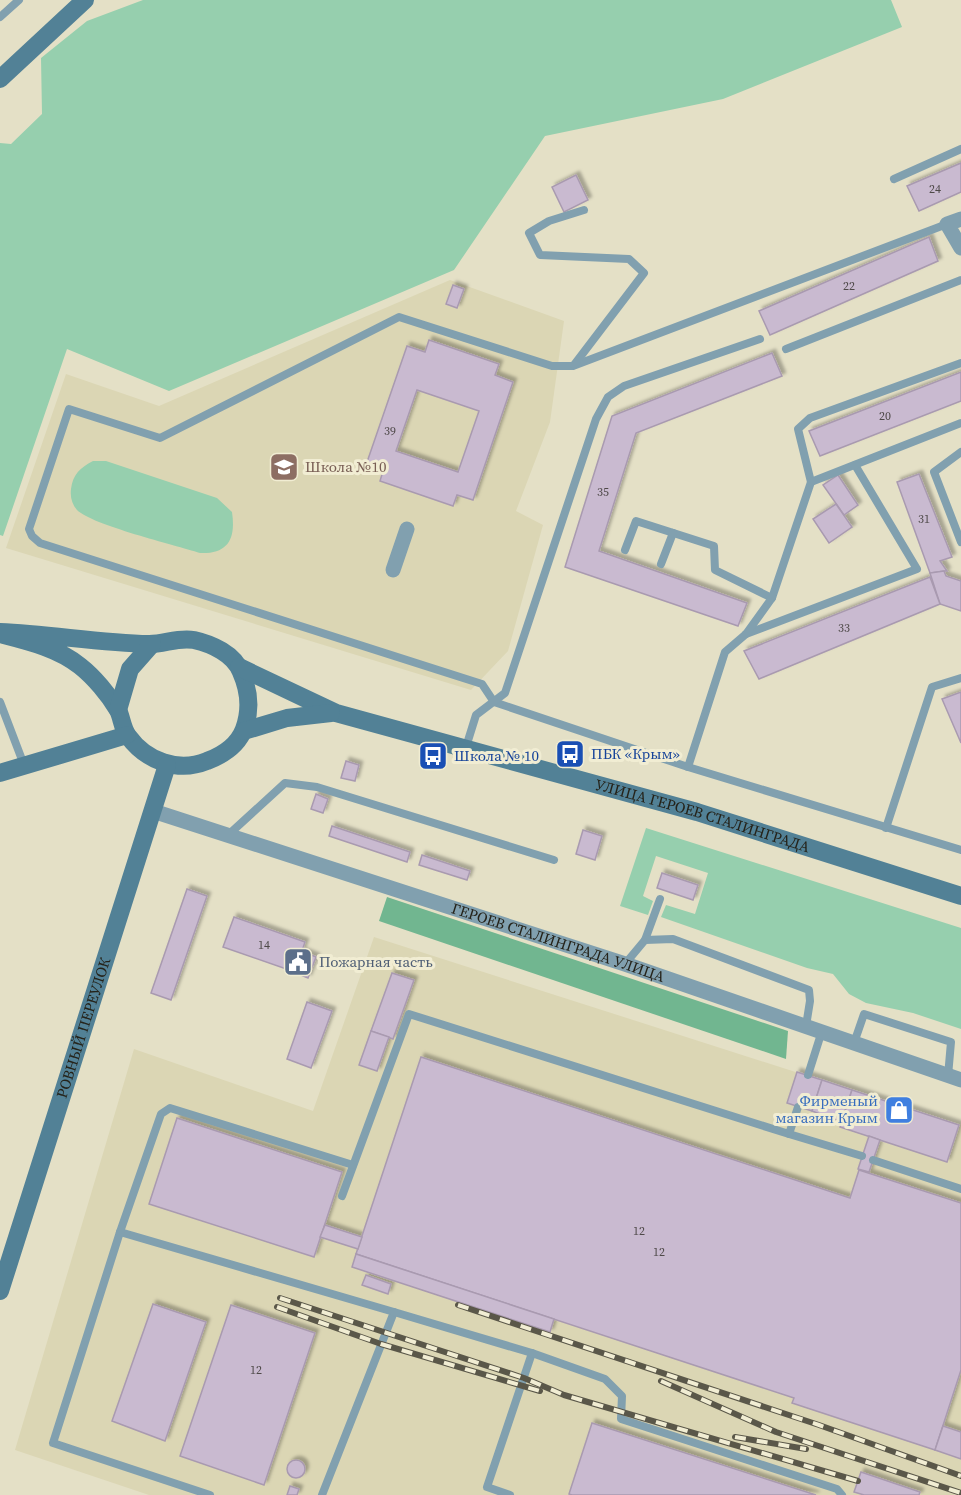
<svg xmlns="http://www.w3.org/2000/svg" width="961" height="1495" font-family="'Source Serif 4',serif">
<defs>
<filter id="shadow"><feDropShadow dx="3.5" dy="-3.5" stdDeviation="1.5" flood-color="#0004"/></filter>
</defs>
<rect width="100%" height="100%" fill="#e4e0c6"/>
<g fill="#dbd6b4">
<path d="M450,280L564,321L550,422L516,511L543,525L508,651L471,690L6,548L66,374L159,406Z"/>
<path d="M374,937L961,1125V1495H149L15,1450L134,1049L313,1111Z"/>
</g>
<g fill="#96cfae">
<path d="M143,0H891L902,27L723,99L545,136L454,270L169,391L67,349L3,536L0,535V143L11,144L42,114L41,58L87,21Z"/>
<path d="M93,461H106L217,498L232,512C236,539 228,554 200,553C175,545 92,525 77,510C72,504 70,497 71,489C73,474 80,468 93,461Z"/>
<path d="M646,828L961,928V1029L913,1013L866,1003L849,994L833,974L807,968L661,917L666,905L695,914L708,873L656,856L643,896L653,901L648,915L620,906Z"/>
</g>
<path fill="#71b690" d="M387,897L788,1031L786,1059L379,921Z"/>
<g fill="#c9bad0" stroke="#a99ab0" stroke-width="1.5" fill-rule="evenodd" filter="url(#shadow)">
<path d="M961,163V192L919,211L907,186Z"/>
<path d="M576,175L588,200L564,212L552,187Z"/>
<path d="M929,237L938,261L770,335L759,311Z"/>
<path d="M453,285L464,289L457,308L446,304Z"/>
<path d="M429,340L499,364L495,375L513,382L473,500L457,495L453,506L380,481L383,471L366,465L407,346L425,352ZM417,390L479,411L458,472L396,451Z"/>
<path d="M772,353L782,376L636,433L599,551L747,603L738,626L565,567L612,416Z"/>
<path d="M961,372V401L820,456L809,431Z"/>
<path d="M919,474L952,557L940,561L947,571H944L930,573L897,482Z"/>
<path d="M838,475L858,505L844,515L823,485Z"/>
<path d="M836,504L852,527L829,543L813,519Z"/>
<path d="M944,571L946,576L961,581V611L940,604L930,573Z"/>
<path d="M930,577L940,604L759,679L744,651Z"/>
<path d="M961,692V743L942,699Z"/>
<path d="M346,761L359,765L355,781L341,778Z"/>
<path d="M316,794L328,799L323,813L311,809Z"/>
<path d="M332,826L410,852L407,862L329,836Z"/>
<path d="M583,830L602,836L595,860L576,854Z"/>
<path d="M422,855L470,871L467,880L419,865Z"/>
<path d="M662,873L698,885L693,900L657,888Z"/>
<path d="M187,889L207,896L171,1000L151,993Z"/>
<path d="M234,917L305,942L295,972L223,947Z"/>
<path d="M304,952L316,957L308,978L296,973Z"/>
<path d="M392,973L414,980L393,1039L371,1031Z"/>
<path d="M307,1002L332,1011L311,1068L287,1059Z"/>
<path d="M371,1031L389,1037L377,1071L359,1065Z"/>
<path d="M421,1057L850,1198L859,1170L961,1203V1370L935,1450L792,1403L794,1398L356,1254Z"/>
<path d="M797,1072L822,1080L812,1111L787,1103Z"/>
<path d="M822,1080L852,1090L841,1122L812,1111Z"/>
<path d="M852,1090L959,1125L947,1162L840,1127Z"/>
<path d="M177,1118L342,1172L314,1257L149,1204Z"/>
<path d="M869,1136L880,1140L869,1172L858,1169Z"/>
<path d="M325,1225L362,1237L358,1249L320,1237Z"/>
<path d="M356,1254L554,1319L550,1332L352,1267Z"/>
<path d="M366,1275L391,1284L388,1294L362,1285Z"/>
<path d="M153,1304L206,1322L165,1441L112,1421Z"/>
<path d="M231,1305L315,1333L264,1485L180,1456Z"/>
<path d="M592,1423L816,1495H572L569,1494Z"/>
<path d="M943,1426L961,1432V1459L935,1450Z"/>
<circle cx="296" cy="1469" r="9"/>
<path d="M861,1472L920,1492L919,1495H864L854,1492Z"/>
<path d="M290,1486L299,1489L297,1495H287Z"/>
</g>
<g fill="none" stroke-linecap="round" stroke-linejoin="round">
<g stroke="#81a0af" stroke-width="8">
<path d="M0,17L19,0"/>
<path d="M894,179L961,149"/>
<path d="M947,224L573,366H552L399,317L160,438L69,409L29,529L32,536L40,543L482,684L494,702L688,767L961,850"/>
<path d="M786,349L961,280"/>
<path d="M574,365L644,273L629,259L540,255L529,233L549,221L584,210"/>
<path d="M961,452L934,472L961,542"/>
<path d="M811,482L798,429L810,418L961,363"/>
<path d="M625,550L636,521L714,546L715,570L772,598"/>
<path d="M661,564L673,533"/>
<path d="M746,634L917,569L855,465"/>
<path d="M0,702L24,765"/>
<path d="M466,747L476,715L505,693L596,419L608,397L624,386L760,339"/>
<path d="M688,767L725,652L746,634L772,598L811,482L961,423"/>
<path d="M886,828L932,687L961,678"/>
<path d="M227,836L285,783L317,787L554,860"/>
<path d="M645,940L660,899"/>
<path d="M625,964L645,940L673,939L809,990L810,1001L806,1026"/>
<path d="M854,1043L864,1014L951,1042L948,1076"/>
<path d="M808,1075L821,1034"/>
<path d="M789,1134L862,1156"/>
<path d="M873,1160L961,1189"/>
<path d="M342,1196L409,1014L789,1134L798,1107"/>
<path d="M120,1232L394,1312L322,1495"/>
<path d="M394,1312L532,1353L487,1487L510,1495"/>
<path d="M532,1353L605,1379L622,1396L621,1419L837,1489L842,1495"/>
<path d="M210,1495L53,1443L120,1232L161,1114L170,1108L353,1165"/>
</g>
<g stroke="#81a0af" stroke-width="15">
<path d="M961,219L947,224L961,248"/>
<path d="M393,570L407,529"/>
<path id="s1" d="M153,811L625,964L961,1080"/>
</g>
<g stroke="#528196" stroke-width="18">
<path d="M0,79L85,0"/>
<path d="M0,632C50,634 99,643 149,644C165,644 178,637 194,640C212,644 234,654 241,672C249,690 251,710 244,729C238,745 223,755 207,761C178,773 146,761 128,736C122,728 122,718 118,710C109,695 94,677 80,666C58,648 27,641 0,634"/>
<path id="s2" d="M239,667L336,713L697,812L961,896"/>
<path d="M118,710L130,669L152,644"/>
<path d="M244,731L287,718L331,713"/>
<path d="M0,773L127,735"/>
<path id="s3" d="M0,1291L167,765"/>
</g>
<g stroke="#5a5749" stroke-width="6">
<g id="rail">
<path d="M280,1298L524,1378L564,1395L858,1481"/>
<path d="M458,1305L819,1425L961,1476"/>
<path d="M277,1307L381,1344L540,1391"/>
<path d="M661,1381L776,1432L961,1493"/>
<path d="M735,1437L806,1449"/>
</g>
</g>
<use href="#rail" stroke="#f1edd3" stroke-width="4" stroke-dasharray="11" stroke-linecap="butt"/>
</g>
<defs>
<g id="school-square" transform="scale(1.5)"><rect x="-9" y="-9" width="18" height="18" rx="4" fill="#8d6e63" stroke="#f1edd3"/><path d="M0-5L7-2L0 1L-7-2ZM-4 1L0 2.5L4 1V4Q0 6-4 4Z" fill="#fff"/></g>
<g id="bus-square" transform="scale(1.5)"><rect x="-9" y="-9" width="18" height="18" rx="4" fill="#1a4fb4" stroke="#f1edd3"/><path d="M-5-6H5V4H4V6H2V4H-2V6H-4V4H-5ZM-3.5-4V0h7V-4ZM-3.5 1.2v1.5H-2V1.2ZM2 1.2v1.5H3.5V1.2Z" fill="#fff"/></g>
<g id="civic-square" transform="scale(1.5)"><rect x="-9" y="-9" width="18" height="18" rx="4" fill="#5c6f8a" stroke="#f1edd3"/><path d="M-.6-6.5H3V-4.5H.6V-3L4-1V1h2V6H-6V1h2V-1L-.6-3ZM-1.2 2.5V6h2.4V2.5Z" fill="#fff"/></g>
<g id="shop-square" transform="scale(1.5)"><rect x="-9" y="-9" width="18" height="18" rx="4" fill="#3f7fe0" stroke="#f1edd3"/><path d="M-5-2.5h2.3a2.7 3.5 0 0 1 5.4 0H5L5.5 6h-11ZM-1.5-2.5h3a1.5 2.3 0 0 0-3 0Z" fill="#fff"/></g>
</defs>
<g fill-rule="evenodd">
<use href="#school-square" x="284" y="467"/>
<use href="#bus-square" x="570" y="754"/>
<use href="#bus-square" x="433" y="756"/>
<use href="#civic-square" x="298" y="962"/>
<use href="#shop-square" x="899" y="1110"/>
</g>
<g text-anchor="middle" stroke-width="6" stroke-linejoin="round" paint-order="stroke">
<g font-size="12" fill="#4e4948">
<text x="935" y="193">24</text>
<text x="849" y="290">22</text>
<text x="885" y="420">20</text>
<text x="390" y="435">39</text>
<text x="603" y="496">35</text>
<text x="924" y="523">31</text>
<text x="844" y="632">33</text>
<text x="264" y="949">14</text>
<text x="639" y="1235">12</text>
<text x="659" y="1256">12</text>
<text x="256" y="1374">12</text>
</g>
<g font-size="15" fill="#785e54" stroke="#f1edd3" text-anchor="start">
<text x="305" y="472">Школа №10</text>
</g>
<g font-size="15" fill="#164399" stroke="#f1edd3" text-anchor="start">
<text x="591" y="759">ПБК «Крым»</text>
<text x="454" y="761">Школа № 10</text>
</g>
<g font-size="15" fill="#25231a" stroke="#f1edd3">
<text dy="5" stroke="none"><textPath href="#s2" startOffset="488">УЛИЦА ГЕРОЕВ СТАЛИНГРАДА</textPath></text>
<text dy="5" stroke="none"><textPath href="#s1" startOffset="426">ГЕРОЕВ СТАЛИНГРАДА УЛИЦА</textPath></text>
<text dy="5" stroke="none"><textPath href="#s3" startOffset="276">РОВНЫЙ ПЕРЕУЛОК</textPath></text>
</g>
<g font-size="15" fill="#4e5e75" stroke="#f1edd3" text-anchor="start">
<text x="319" y="967">Пожарная часть</text>
</g>
<g font-size="15" fill="#366cbe" stroke="#f1edd3" text-anchor="end">
<text x="878" y="1106">Фирменый<tspan x="878" dy="17">магазин Крым</tspan></text>
</g>
</g>
</svg>
